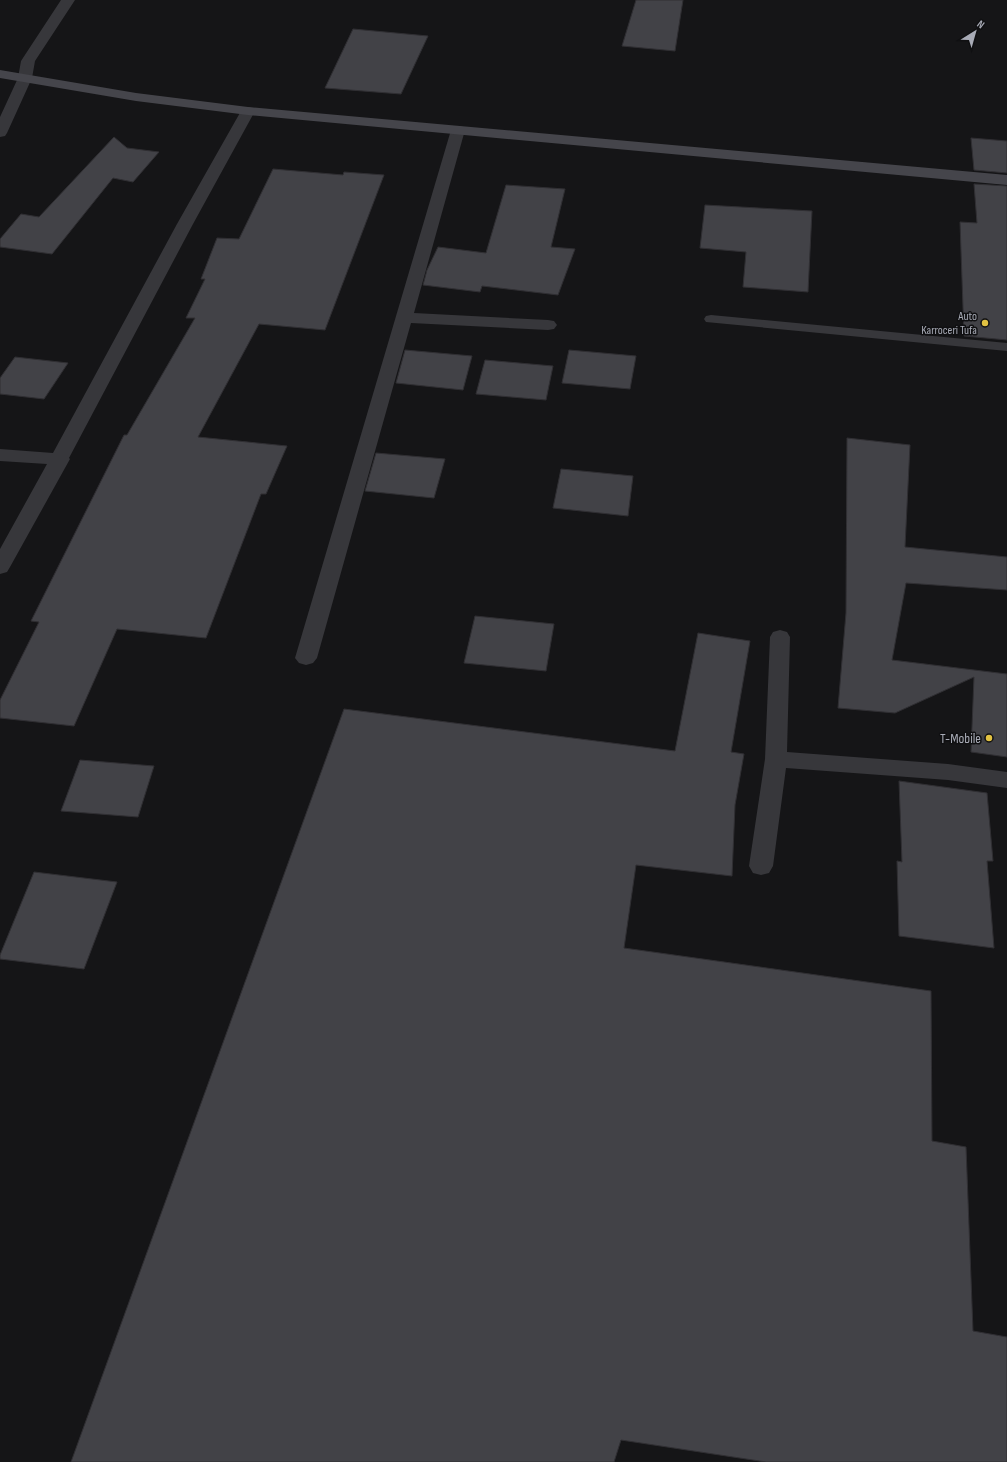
<svg xmlns="http://www.w3.org/2000/svg" width="1007" height="1462" font-family="'Sofia Sans Condensed',sans-serif">
<rect width="100%" height="100%" fill="#151517"/>
<g fill="#424247" stroke="#302f33">
<path d="M636,0H683L675,51L622,46Z"/>
<path d="M353,29L428,36L401,94L325,88Z"/>
<path d="M114,137L127,148L159,152L133,182L113,178L52,254L0,247V239L21,214L39,217Z"/>
<path d="M971,138L1007,141V173L974,170Z"/>
<path d="M273,169L343,175L344,172L384,175L325,330L259,324L198,437L287,446L266,494H261L206,638L117,629L74,726L0,718V700L39,622L31,621L124,435H127L195,318H186L205,279H201L217,238L239,239Z"/>
<path d="M974,184L1007,186V340L964,336L960,222L977,223Z"/>
<path d="M506,185L565,189L551,247L575,249L558,295L482,286L480,292L423,285L427,270L438,247L486,253Z"/>
<path d="M705,205L812,211L808,292L743,287L746,252L700,248Z"/>
<path d="M405,350L472,356L463,390L396,383Z"/>
<path d="M569,350L636,356L630,389L562,383Z"/>
<path d="M15,357L68,363L44,399L0,394V378Z"/>
<path d="M485,360L553,366L546,400L476,394Z"/>
<path d="M847,438L910,445L905,547L1007,557V590L906,583L892,660L1007,674V757L971,752L974,677L895,713L838,708L846,613Z"/>
<path d="M376,453L445,459L434,498L365,491Z"/>
<path d="M561,469L633,476L628,516L553,508Z"/>
<path d="M475,616L554,624L546,671L464,663Z"/>
<path d="M698,633L750,641L731,752L744,754L735,805L732,876L636,865L624,948L931,991L932,1141L966,1147L973,1331L1007,1337V1462H766L621,1440L614,1462H71L344,709L675,751Z"/>
<path d="M80,760L154,766L138,817L61,811Z"/>
<path d="M899,781L987,793L993,861H987L994,948L899,936L897,861L902,862Z"/>
<path d="M34,872L117,882L84,969L0,959V955Z"/>
</g>
<g fill="none" stroke-linecap="round" stroke-linejoin="round">
<path fill="#37373b" fill-rule="evenodd" d="M711,315L1007,343V351L706,322L704,319L706,316Z"/>
<g fill="#37373b" fill-rule="evenodd">
<path d="M61,0H75L35,61L32,78L7,133L5,136L0,137V117L18,78L21,61Z"/>
<path d="M248,107L253,108L255,111L193,224L69,458L70,459L10,567L7,572L0,574V549L47,464L0,461V449L53,453L177,224L241,111L243,108Z"/>
<path d="M458,126L463,127L465,130L414,313L548,320L554,321L557,325L554,329L548,330L411,323L317,658L313,663L306,665L299,663L295,658L451,130L453,127Z"/>
<path d="M780,630L787,632L790,637L787,752L948,764L1007,772V788L948,780L786,768L773,866L769,873L761,875L753,873L749,866L765,759L770,637L773,632Z"/>
</g>
<path fill="#45454b" fill-rule="evenodd" d="M0,70L136,93L248,107L1007,175V185L248,115L136,101L0,78Z"/>
</g>
<g fill="#e2c242" stroke="#101012" stroke-width="1.5">
<circle cx="985" cy="323" r="4"/>
<circle cx="989" cy="738" r="4"/>
</g>
<g text-anchor="middle" stroke-width="3" stroke-linejoin="round" paint-order="stroke">
<g font-size="12" fill="#a8abb6" stroke="#101012" text-anchor="end">
<text x="977" y="320">Auto<tspan x="977" dy="14">Karroceri Tufa</tspan></text>
</g>
<g font-size="14" fill="#a8abb6" stroke="#101012" text-anchor="end">
<text x="981" y="743">T-Mobile</text>
</g>
</g>
<g transform="translate(975 32) rotate(37)" stroke="#101012" stroke-width="3" paint-order="stroke">
<path d="M0-3L7 15L0 10L-7 15Z" fill="#a8abb6"/>
<text y="-6" font-size="11" font-weight="bold" text-anchor="middle" fill="#a8abb6">N</text>
</g>
</svg>
